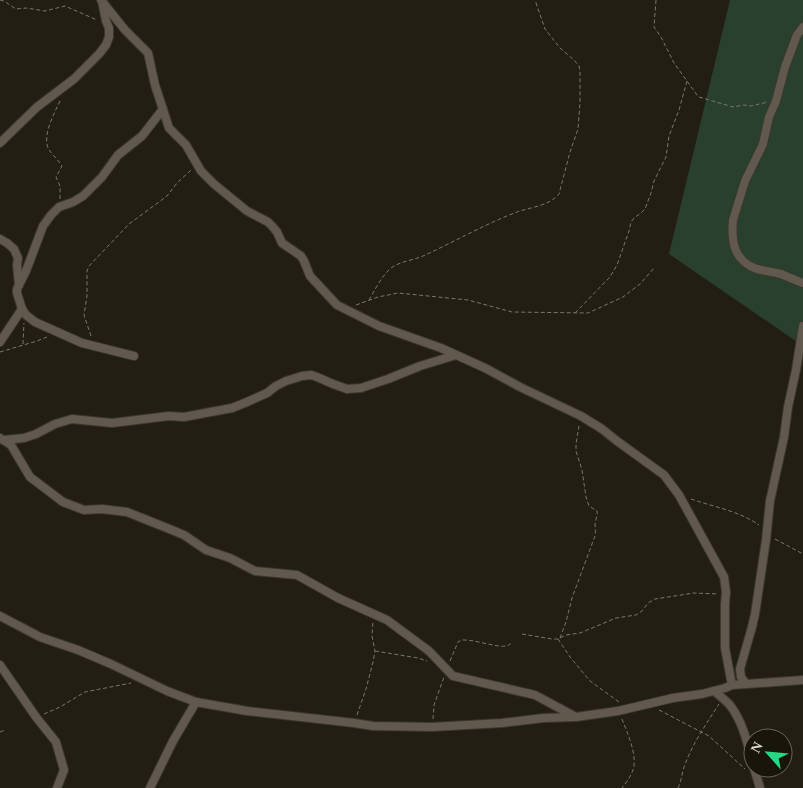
<svg xmlns="http://www.w3.org/2000/svg" width="803" height="788" font-family="'Times New Roman',serif">
<rect width="100%" height="100%" fill="#221e13"/>
<path fill="#2a402e" d="M730,0H803V346L669,254Z"/>
<g fill="none" stroke-linecap="round" stroke-linejoin="round">
<g stroke="#3c382e" stroke-width="10">
<g id="minor">
<path d="M101,0L125,30L148,53L155,85L169,128L186,145L201,171L214,184L247,211L268,222L272,226L277,232L282,243L301,256L304,261L310,276L337,305L379,326L441,348L485,368L520,387L581,416L602,429L617,441L664,475L679,495L724,577L726,592L725,604V648L732,685"/>
<path d="M803,27L797,35L785,67L776,101L769,117L763,144L745,181L733,220C731,242 734,261 757,269C765,271 773,272 781,274C788,277 795,280 803,283"/>
<path d="M0,143L37,107L74,79L99,54L106,45L109,37V28L106,21L102,1"/>
<path d="M0,239L7,243L14,249L18,258L17,265L19,285"/>
<path d="M22,309L26,315L35,322L82,343L134,356"/>
<path d="M0,342L22,309L17,293V289L26,271L43,226L51,215L59,207L73,202L83,196L102,177L118,155L142,136L163,109"/>
<path d="M0,438L11,445L30,477L63,502L84,510L102,509L127,512L172,530L184,535L206,550L230,558L255,571L297,575L338,598L387,620L429,651L453,676L535,695L574,716"/>
<path d="M4,440L24,438L36,434L55,424L72,419L112,423L169,416L184,417L232,408L247,402L267,393L276,386L286,381L302,376L311,375L317,377L333,384L347,389L361,388L388,379L420,366L456,355"/>
<path d="M0,616L40,637L78,650L111,664L167,691L196,702L247,711L354,723L373,726L432,727L502,723L544,718L576,717L618,711L673,698L702,694L725,688L732,685L803,680"/>
<path d="M0,665L36,717L56,742L64,770L57,788"/>
<path d="M746,684L741,677L740,669L752,627L755,614L766,540L770,501L784,437L788,407L796,370L803,326"/>
<path d="M714,691C719,695 724,699 729,704C743,721 748,745 753,766"/>
<path d="M754,768L760,788"/>
<path d="M150,788L173,741L196,702"/>
</g>
</g>
<g stroke="#79766c" stroke-width="1" stroke-dasharray="4 2.5" stroke-linecap="butt">
<path d="M0,0L4,1L16,9L26,8L45,11L65,6L97,20"/>
<path d="M656,0L654,27L661,37L674,63L697,95L699,97L733,107L744,105L751,106L768,102"/>
<path d="M60,199V186L56,177L62,166C58,160 53,155 49,150C41,136 55,112 61,99"/>
<path d="M369,300C376,288 383,273 394,266C403,261 414,260 423,256C454,242 485,224 517,212C531,207 549,206 559,194L570,152L578,129L580,103V71L579,66L574,60L560,48L545,29L535,0"/>
<path d="M356,305L378,297L398,293L468,300L512,312L588,313L623,297L640,284L655,267"/>
<path d="M575,313L610,277L617,265L629,231L631,222L634,218L641,213L645,209L651,193L654,181L666,157L669,136L679,110L687,81"/>
<path d="M91,336L84,315L87,296V271L89,266L129,224L167,196L177,183L191,170"/>
<path d="M23,344L24,323"/>
<path d="M0,352L37,341L47,337"/>
<path d="M691,499C714,507 739,511 759,525"/>
<path d="M775,539L803,554"/>
<path d="M522,634L552,639H558L566,635L580,633L616,618L636,615L642,611L648,603L655,599L694,593L718,594"/>
<path d="M560,638L566,622L572,598L595,536C596,531 595,529 595,525C595,520 598,516 597,511L589,506L586,497L582,470L576,451V444L579,426"/>
<path d="M558,639L570,657L590,681L619,702"/>
<path d="M375,651L418,658L427,661"/>
<path d="M450,661L458,642L461,640C474,639 497,648 506,646C510,645 510,644 513,642"/>
<path d="M659,710L709,736L745,769"/>
<path d="M44,714L60,707L85,692L131,683"/>
<path d="M357,715L366,689L373,662L375,651L372,636L373,621"/>
<path d="M433,719L434,705L444,677"/>
<path d="M622,719C627,732 638,756 633,770C631,776 626,783 622,788"/>
<path d="M0,732L5,730"/>
<path d="M678,788C682,780 682,770 686,762C694,741 707,723 719,704"/>
</g>
<use href="#minor" stroke="#61594d" stroke-width="8"/>
</g>
<g transform="translate(768 753) rotate(297)"><circle r="24" fill="#19150a" stroke="#67635a"/>
<path d="M0-4L9 19L0 12L-9 19Z" fill="#26d886"/>
<text y="-8" font-size="14" font-weight="bold" text-anchor="middle" fill="#dbd9d1">N</text>
</g>
</svg>
